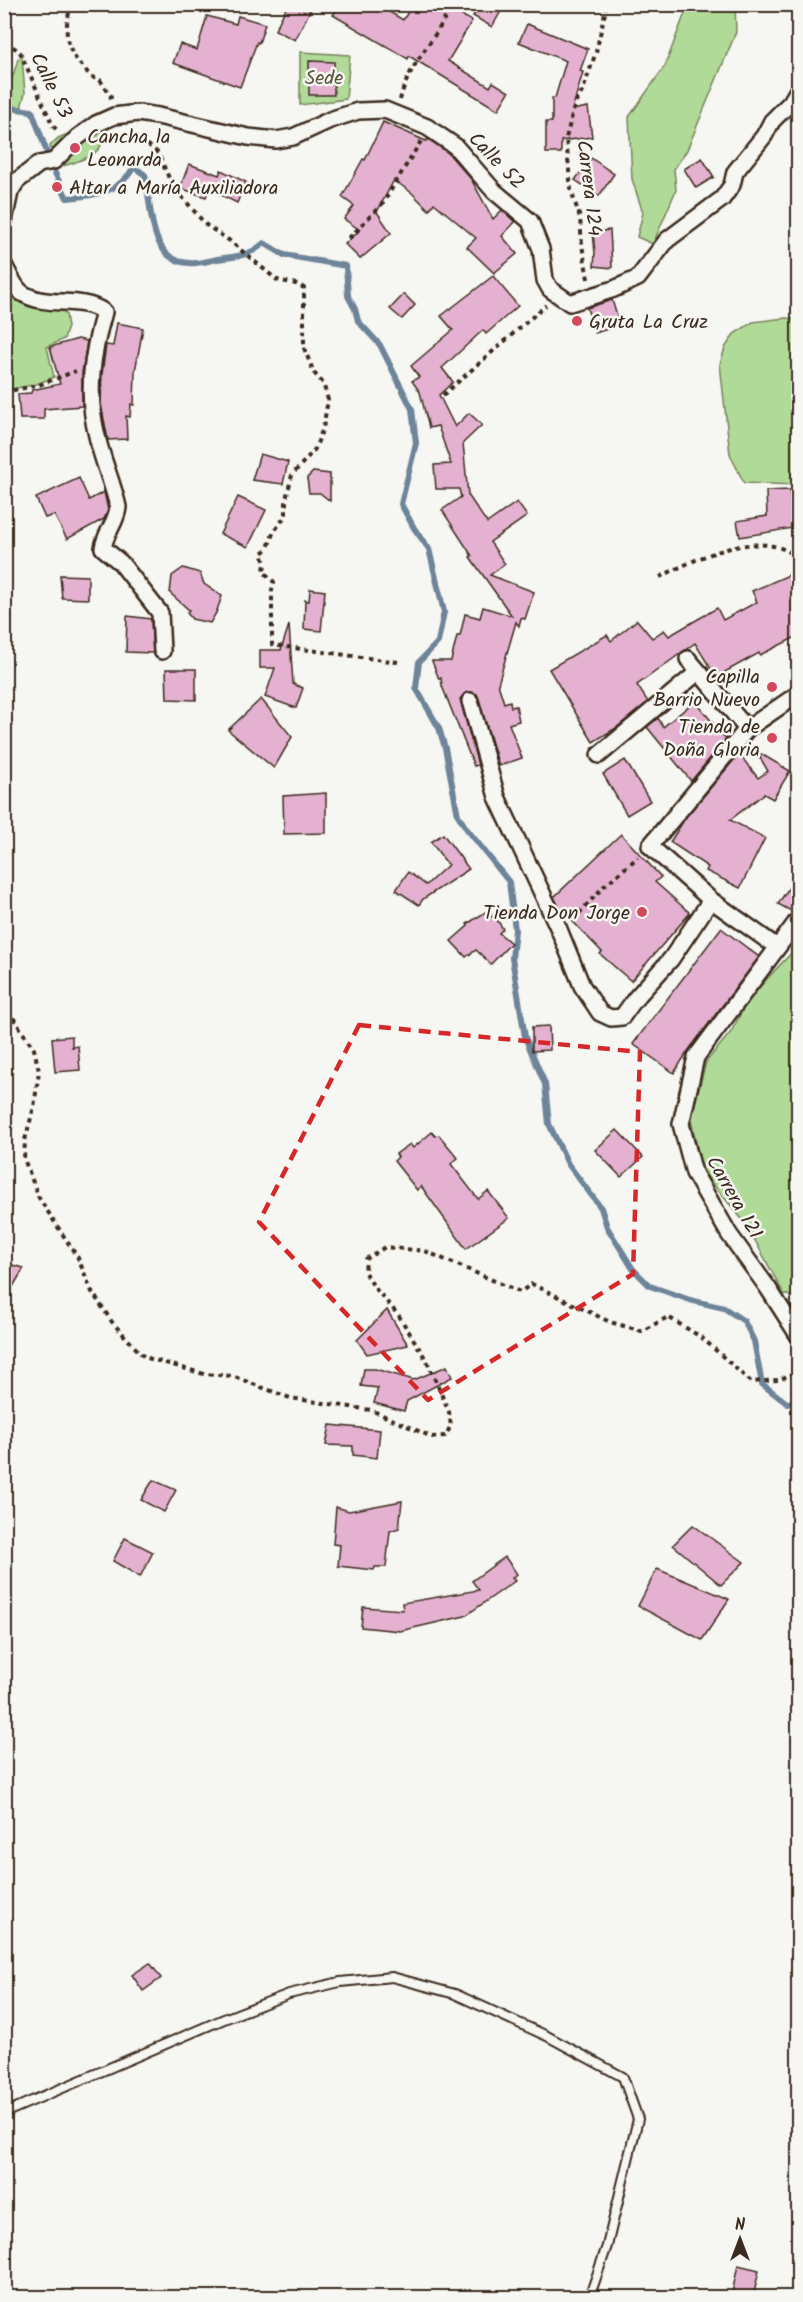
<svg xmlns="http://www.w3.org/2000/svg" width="803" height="2302" font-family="Kalam,sans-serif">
<rect width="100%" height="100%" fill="#f6f6f2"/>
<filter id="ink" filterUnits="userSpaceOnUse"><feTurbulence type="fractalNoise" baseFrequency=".0167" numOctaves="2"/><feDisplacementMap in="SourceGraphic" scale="12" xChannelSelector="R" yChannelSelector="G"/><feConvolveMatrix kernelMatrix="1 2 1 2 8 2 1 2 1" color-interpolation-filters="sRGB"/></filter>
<g filter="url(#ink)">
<g fill="#b0da97" stroke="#76825a" stroke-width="1.5">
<path d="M688,5H735L736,32L687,150L674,169L676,190L653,244L637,237L643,213L632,179L629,117L665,66Z"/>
<path d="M300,52L350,55L346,99L300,105Z"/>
<path d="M22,58L25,93L21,108L5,107V87H7L10,76H13L18,59Z"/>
<path d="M85,127L104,130C106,155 82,160 63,166L54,161L50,146L58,138Z"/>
<path d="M4,270L11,283L59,306L66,314L68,327L64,339L47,347L54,377L34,385L5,390Z"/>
<path d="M785,318L798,319V485L744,483L730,454L720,364L725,348L734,334L753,322Z"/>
<path d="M798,946V1298L784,1294L746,1224L702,1171L691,1119L706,1062L731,1032L749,998Z"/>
</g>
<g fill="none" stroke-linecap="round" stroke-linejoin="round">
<path stroke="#6d8499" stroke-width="6" d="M4,111L10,108L32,111L53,169L67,198C95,196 119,193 134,167L145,175C152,203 147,261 189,263C198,264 208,261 217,259C237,256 248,257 264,243L284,255L346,266L348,296L355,309L358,321L380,345L412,409L416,443L401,504L414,528L429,549L444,612L438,642L419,662L416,688L439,728L445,748L458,815L466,828L509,882L515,930L512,958L525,1037L545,1084L549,1124L568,1164L601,1208L607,1227L633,1269L650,1286L690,1300L724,1308L744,1321L754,1341L762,1384L788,1404L798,1398"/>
</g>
<g fill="#e4b2d0" stroke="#3b2a1e" stroke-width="1.5">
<path d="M288,4H303L311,9L295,40L275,30Z"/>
<path d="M340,4H376L403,20L413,4H436L451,14L454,11L472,21L448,61L490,87L493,82L509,92L498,110L409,56L408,59L333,15Z"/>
<path d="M480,4H505L492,27L473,16Z"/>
<path d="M207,16L236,24L238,16L265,24L259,43L257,42L240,87L173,63L180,44L197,50Z"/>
<path d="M527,24L588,49L580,71L583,72L572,110L588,107L592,137L561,141V153H546V122H552V98H555L566,61L519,42Z"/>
<path d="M309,61L334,62V95H309Z"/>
<path d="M383,122L426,141L428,139L448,153L471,179L493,219L502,210L515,222L502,236L517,254L494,273L467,247L476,238L434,203L429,210L412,193L394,180L377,212L391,233L360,259L345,244L360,230L344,219L354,206L342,197L363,159L365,160Z"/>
<path d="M591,158L614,174L599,196L575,180Z"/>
<path d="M702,158L714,177L696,188L684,169Z"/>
<path d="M189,164L219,175L221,170L246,182L237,203L209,189L206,197L180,188Z"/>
<path d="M610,230L612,268L594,266L595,253L593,232Z"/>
<path d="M493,276L518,306L486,334L483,330L442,368L453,382L439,395L455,427L469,413L482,425L463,443L468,495L487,523L517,502L527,516L490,542L505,564L490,575L534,592L525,619L521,618L519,626L516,622L498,684L504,703L510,701L511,707L516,706L519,721L509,724L522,758L499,766L477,694L467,692L460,699L478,765L474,766L442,686L441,678L439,679L432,661H451L457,636H460L465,614L480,618L483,607L512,616L470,557L472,556L442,510L461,497L459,489H436L434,465L451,464L438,426L429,428L420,392L412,381L419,377L411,366L453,330L441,316Z"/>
<path d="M404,294L415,305L402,319L390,309Z"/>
<path d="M612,300L620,325L595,333L587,308Z"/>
<path d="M117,323L143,328L135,371L134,405L131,404L130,417L126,416L127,439L108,440L101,404L102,374L106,345L113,346Z"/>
<path d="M78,339L87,341L82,373V406L44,409V419H20L18,394L31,393L32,390L60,384L50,347Z"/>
<path d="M260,454L288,462L283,484L252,480Z"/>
<path d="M313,472L330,474V501L320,493H309L307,478Z"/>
<path d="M79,478L89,500L104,492L108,510L104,519L67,539L54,515L45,518L36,498Z"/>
<path d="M790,490L791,511H795L798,527L740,537L737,521L767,516L766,491Z"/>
<path d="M238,497L266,510L248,547L220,534Z"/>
<path d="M183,568L200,573L204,584L222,596L216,613L210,623L192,619L187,613L189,610L170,593L172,576Z"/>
<path d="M798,571V636L760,655L759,653L716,677L695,643L637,685L648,702L616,728L593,742L549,669L607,635L611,641L637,620L652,638L664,630L669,636L717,608L723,620L757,602L752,591Z"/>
<path d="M60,575L88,576V599L62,598Z"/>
<path d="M310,589L325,591L321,631L304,629L305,600L309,601Z"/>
<path d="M127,616L151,619L153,653L126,652Z"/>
<path d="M289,625L293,684L303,688L296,708L265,697L275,668H260V650H281Z"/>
<path d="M166,669H196V700L167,699Z"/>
<path d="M261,699L292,737L274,768L228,730Z"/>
<path d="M695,701L726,739L691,781L647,727L658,718L663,727Z"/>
<path d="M756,751L790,771L773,799L764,794L730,820L765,838L740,888L706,871L708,867L670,842L686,817L739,754L758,778L768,771Z"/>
<path d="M625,760L650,801L627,815L603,774Z"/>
<path d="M326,793V833L284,834L283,796Z"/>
<path d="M443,834L469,869L423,899L419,905L396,890L408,872L426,885L448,865L431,842Z"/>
<path d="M621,834L661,877L655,882L690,913L631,981L600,954L602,952L559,907L554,897Z"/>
<path d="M798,874V910L793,912L778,904Z"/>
<path d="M487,911L491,917L494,915L503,929L499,933L511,943L491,964L476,950L466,957L451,941L468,926L467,924Z"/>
<path d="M721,928L759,957L688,1051L674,1073L633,1044Z"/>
<path d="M549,1026L550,1050L532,1051V1027Z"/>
<path d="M72,1036V1047L78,1046L80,1070L55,1072L52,1038Z"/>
<path d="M617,1130L643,1157L621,1177L595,1150Z"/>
<path d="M432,1132L435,1136L439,1135L458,1158L451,1164L478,1199L488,1191L509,1218L466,1249L421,1186L417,1190L394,1161L398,1157L396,1154L410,1144L413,1148Z"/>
<path d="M4,1263L24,1268L4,1302Z"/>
<path d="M387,1310L408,1345L367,1354L357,1340Z"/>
<path d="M447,1366L452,1377L407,1401L404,1411L374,1403L378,1388L361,1386L364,1369H375L414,1380Z"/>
<path d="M330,1425L380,1430L377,1458L353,1455V1446L326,1445Z"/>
<path d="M153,1480L176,1490L164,1512L141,1500Z"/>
<path d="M402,1501L399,1528L390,1531L386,1567H375L374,1570L338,1566L340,1545L333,1544L336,1507L349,1511Z"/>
<path d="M693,1525L744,1562L721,1585L673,1545Z"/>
<path d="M125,1538L153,1552L140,1577L113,1561Z"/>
<path d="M505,1557L517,1574L512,1578L515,1581L465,1616L400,1631L361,1627L363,1607L403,1610L402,1603L479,1590L472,1581Z"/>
<path d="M657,1569L729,1599L702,1640L638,1606Z"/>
<path d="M150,1963L161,1978L143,1991L132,1975Z"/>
<path d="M738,2265L759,2270L753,2298H731Z"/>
</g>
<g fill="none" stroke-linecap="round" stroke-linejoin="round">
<g stroke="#3b2a1e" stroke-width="12">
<path id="lane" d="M4,2113L224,2019L289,1994L340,1982L392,1977L455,1994L547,2036L623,2077L638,2119L607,2246L589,2298"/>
</g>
<g stroke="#3b2a1e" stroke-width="20">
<g id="street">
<path d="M4,221L10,192L17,181L39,164L54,161L78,137L96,124L114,116L138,113L158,116L248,137L276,140L293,137L330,120L358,111L385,110L427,127L455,146L494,191L530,221L541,249L545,280L550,289L570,303L614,289L638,278L667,240L722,199L732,185L735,172L764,136L772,121L791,102L798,90"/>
<path d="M4,265C9,274 14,287 22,293C47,309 80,295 104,312C92,354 86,393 97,436C102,460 113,483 118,507C117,522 105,533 103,548L121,563L160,613L162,651"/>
<path d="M688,659L747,729"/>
<path d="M470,701L497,797L558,927L582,986L600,1013L611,1018L622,1017L635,999L671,959L711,900"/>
<path d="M599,755L698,672"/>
<path d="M798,920L696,1057L681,1124L694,1173L729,1234L768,1288L798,1335"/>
<path d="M777,947L711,900L650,846L747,729L798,694"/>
</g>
</g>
<g stroke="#3b2a1e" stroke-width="4" stroke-dasharray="4.5 4.5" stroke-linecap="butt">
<path d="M72,4C63,27 65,49 82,66C88,73 91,78 100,80L111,96L110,102"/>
<path d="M4,45L12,46L20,52L53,126L59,132"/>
<path d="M400,100C408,64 438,38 452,4"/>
<path d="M123,133L147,144L158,153L172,185L206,225L230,241L277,280L296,284L304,288V348L314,373L323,383L328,400L323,428L315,449L292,475L286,499V515L273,533L268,548L262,554L265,563L264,572L274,582L272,590V645L398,662"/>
<path d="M349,238L383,203L421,141"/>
<path d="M588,279L582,245L580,218L571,190L566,138L575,104L583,90L596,52L607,4"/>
<path d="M4,392L39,385L76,371"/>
<path d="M443,395L546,305"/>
<path d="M660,577C698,558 760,526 798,558"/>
<path d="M573,920L604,886L638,857"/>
<path d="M4,1016L14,1019L34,1049L39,1071L34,1107L25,1140L24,1159L39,1198L78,1258L92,1292L112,1322L144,1357L204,1374L232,1376L290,1398L371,1410L432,1437L445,1436L451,1426L449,1412L427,1361L399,1316L375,1288L365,1273L366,1259L385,1247L425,1251L520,1292L532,1284L610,1322L642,1331L668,1317L701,1337L751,1382L778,1380L798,1372"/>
</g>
<use href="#lane" stroke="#f6f6f2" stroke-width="8"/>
<use href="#street" stroke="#f6f6f2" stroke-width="15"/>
</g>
</g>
<path fill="none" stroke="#d62828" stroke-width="4.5" stroke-dasharray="12 8" stroke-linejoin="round" d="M359,1025L640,1052L633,1274L428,1400L259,1222Z"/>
<g fill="#d1495b" stroke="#f6f6f2" stroke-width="2">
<circle cx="75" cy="148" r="6"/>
<circle cx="57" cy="187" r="6"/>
<circle cx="577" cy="321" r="6"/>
<circle cx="772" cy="687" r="6"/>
<circle cx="772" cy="738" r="6"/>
<circle cx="642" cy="912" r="6"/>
</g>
<g text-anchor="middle" stroke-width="5" stroke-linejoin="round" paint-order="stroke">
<g font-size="20" fill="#58563c" stroke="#f6f6f2">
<text x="324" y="84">Sede</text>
</g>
<g font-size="20" fill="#3b2a1e" stroke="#f6f6f2">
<text transform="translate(52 85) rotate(64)" y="7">Calle 53</text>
<text transform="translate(497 160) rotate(46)" y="7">Calle 52</text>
<text transform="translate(590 188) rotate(83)" y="7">Carrera 124</text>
<text transform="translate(735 1197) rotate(60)" y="7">Carrera 121</text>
</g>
<g font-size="20" fill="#3b2a1e" stroke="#f6f6f2" text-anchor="start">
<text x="87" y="143">Cancha la<tspan x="87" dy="23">Leonarda</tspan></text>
<text x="69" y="194">Altar a María Auxiliadora</text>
<text x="589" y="328">Gruta La Cruz</text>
<text x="760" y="683" text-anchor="end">Capilla<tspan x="760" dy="23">Barrio Nuevo</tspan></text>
<text x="760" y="733" text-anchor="end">Tienda de<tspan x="760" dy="23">Doña Gloria</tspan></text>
<text x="630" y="919" text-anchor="end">Tienda Don Jorge</text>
</g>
</g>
<rect width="803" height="2302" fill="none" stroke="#f6f6f2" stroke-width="24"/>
<rect x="12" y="12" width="779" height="2278" fill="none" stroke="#3b2a1e" stroke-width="2" filter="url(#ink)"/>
<g transform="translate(740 2239)" stroke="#f6f6f2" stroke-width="4.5" paint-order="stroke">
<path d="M0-4.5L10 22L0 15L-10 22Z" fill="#3b2a1e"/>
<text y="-9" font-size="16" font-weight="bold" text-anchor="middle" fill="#3b2a1e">N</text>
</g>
</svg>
